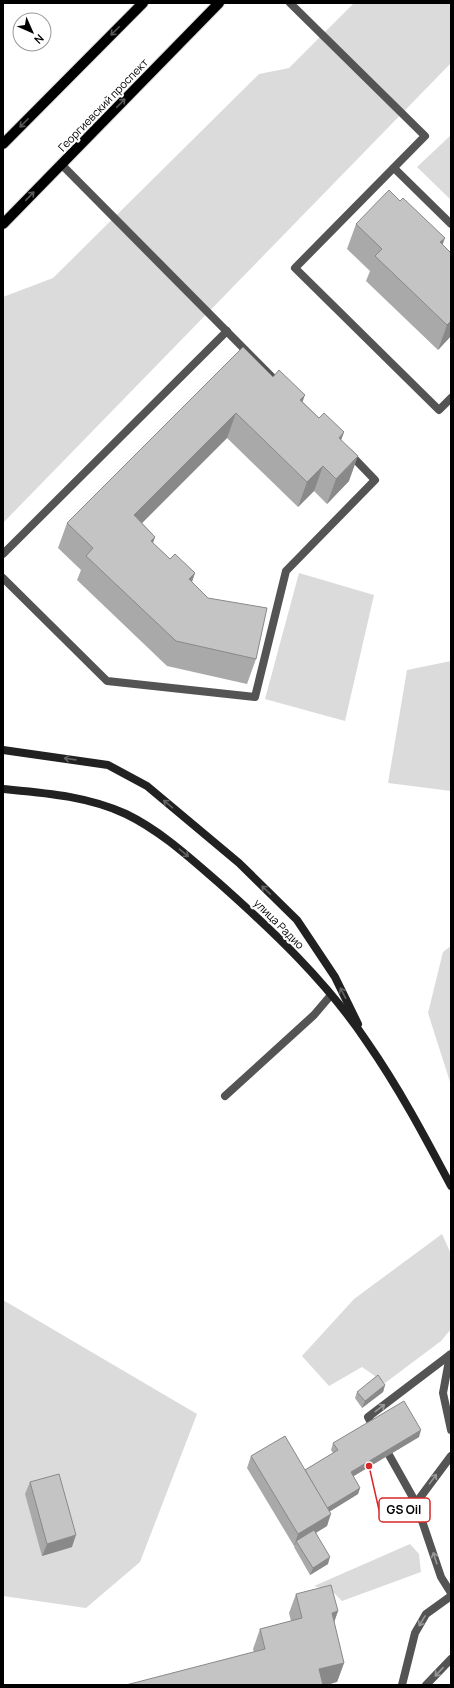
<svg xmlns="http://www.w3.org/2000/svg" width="454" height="1688" font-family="Manrope,sans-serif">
<rect width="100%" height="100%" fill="#fff"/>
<g fill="#dbdbdb">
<path d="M354,3H451V63L3,523V297L53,278L259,74L289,68Z"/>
<path d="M451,135V200L417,167Z"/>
<path d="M299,573L374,595L345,721L265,699Z"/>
<path d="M451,661V791L388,783L407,670Z"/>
<path d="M451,946V1085L428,1013L443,952Z"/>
<path d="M442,1234L451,1254V1329L441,1341L385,1383L362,1367L329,1386L302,1356L354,1299Z"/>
<path d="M3,1300L197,1414L140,1562L86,1608L3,1596Z"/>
<path d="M410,1544L419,1554L421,1572L342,1601L332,1591L314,1586Z"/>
</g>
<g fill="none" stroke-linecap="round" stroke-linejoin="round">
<g stroke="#dbdbdb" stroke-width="12">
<g id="primary">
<path d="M3,144L143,3"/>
<path d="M3,224L219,3"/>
</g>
</g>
<g stroke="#545454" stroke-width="8">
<path d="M290,3L425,136L295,268L439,410L451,398"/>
<path d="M61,164L274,379"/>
<path d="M394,168L451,224"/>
<path d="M3,554L227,331"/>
<path d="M3,578L107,681L255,697L286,571L375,480L349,453"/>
<path d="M225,1096L314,1015L331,995"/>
<path d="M450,1355L443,1393L451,1430"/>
<path d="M375,1430L368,1417L451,1354"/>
<path d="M384,1446L416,1503L441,1577L451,1593"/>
<path d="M416,1503L451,1456"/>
<path d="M402,1685L415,1633L426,1614L451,1596"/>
</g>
<path stroke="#545454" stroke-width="8" d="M426,1685L451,1659"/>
<g stroke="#212121" stroke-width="8">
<path d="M3,750L108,765L147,786L239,863L297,920L335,977L358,1024"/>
<path d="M3,789C45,793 87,796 126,814C161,831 190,858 219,883C273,931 327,982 367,1042C399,1088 425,1137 451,1186"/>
</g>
<use href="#primary" stroke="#000" stroke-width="10"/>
</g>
<g fill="#a9a9a9">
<path d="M356,224L442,244L451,253V336L438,350L366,281L370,271L347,249Z"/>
<path d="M273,377L303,402L319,418L344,432L341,440L349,481L327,504L314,491L298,507L227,438L142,523L155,537L153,543L170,559L195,573L192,582L256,659L247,684L167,666L77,580L81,570L58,548L67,523Z"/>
<path d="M385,1385L383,1392L362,1408L355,1398L357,1392Z"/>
<path d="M419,1437L353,1476L360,1488L358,1494L330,1511L327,1526L316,1533L328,1564L310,1575L294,1547L295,1545L294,1546L247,1468L251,1456L305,1470L333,1453L331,1450L333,1443Z"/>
<path d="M30,1482L72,1547L42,1556L25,1494Z"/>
<path d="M296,1594L338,1611L334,1622L344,1663L337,1682L254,1652L253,1649L260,1629L291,1621L289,1613Z"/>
</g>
<g fill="#898989">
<path d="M445,238L436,263L440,242Z"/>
<path d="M451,321V336L438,350L447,325Z"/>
<path d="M305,395L296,420L300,400Z"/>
<path d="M236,413L227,438L125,540L134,515Z"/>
<path d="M344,432L335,457L339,438Z"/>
<path d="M358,456L349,481L327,504L336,479Z"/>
<path d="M323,466L314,491L298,507L307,482Z"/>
<path d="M155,537L146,562L151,541Z"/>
<path d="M195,573L186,598L189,579Z"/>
<path d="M385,1385L383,1392L362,1408L365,1401Z"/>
<path d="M421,1430L419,1437L349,1479L351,1472Z"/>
<path d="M360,1488L358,1494L321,1517L324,1510Z"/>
<path d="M331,1514L327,1526L298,1543L296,1541L295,1545L294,1546L298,1534Z"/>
<path d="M76,1535L72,1547L42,1556L47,1544Z"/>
<path d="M330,1557L328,1564L310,1575L313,1568Z"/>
<path d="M338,1611L331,1631L332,1613Z"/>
<path d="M344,1663L337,1682L327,1685H314L319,1669Z"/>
</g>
<g fill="#c4c4c4" stroke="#898989">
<path d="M389,190L400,201L403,198L445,238L440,242L451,253V321L447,325L375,256L382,249L356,224Z"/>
<path d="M243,347L273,377L279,370L305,395L300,400L319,418L324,413L344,432L339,438L358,456L336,479L323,466L307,482L236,413L134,515L155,537L151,541L170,559L175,554L195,573L189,579L208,598L267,608L256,659L176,641L86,556L93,548L67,523Z"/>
<path d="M378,1375L385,1385L365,1401L357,1392Z"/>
<path d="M404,1401L421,1430L351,1472L360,1488L327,1508L305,1470L338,1450L333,1443Z"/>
<path d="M285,1436L331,1514L298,1534L251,1456Z"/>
<path d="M59,1474L76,1535L47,1544L30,1482Z"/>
<path d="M314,1530L330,1557L313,1568L296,1541Z"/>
<path d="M331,1585L338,1611L332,1613L344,1663L319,1669L323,1685H126L265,1649L260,1629L302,1618L296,1594Z"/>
</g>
<defs><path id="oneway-shaft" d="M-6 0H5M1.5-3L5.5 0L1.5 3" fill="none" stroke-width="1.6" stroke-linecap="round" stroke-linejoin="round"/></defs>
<g stroke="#595959">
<use href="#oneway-shaft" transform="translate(115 31) rotate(135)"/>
<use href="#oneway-shaft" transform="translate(121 103) rotate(-46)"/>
<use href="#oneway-shaft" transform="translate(24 123) rotate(135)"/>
<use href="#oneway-shaft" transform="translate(30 196) rotate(-46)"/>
</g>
<g stroke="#646464">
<use href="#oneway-shaft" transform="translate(70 759) rotate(-172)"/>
<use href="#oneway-shaft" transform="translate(168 804) rotate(-140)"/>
<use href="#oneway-shaft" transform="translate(184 853) rotate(40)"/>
<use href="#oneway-shaft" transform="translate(266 890) rotate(-136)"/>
<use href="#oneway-shaft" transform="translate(343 993) rotate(-117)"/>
</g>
<g stroke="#989898">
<use href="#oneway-shaft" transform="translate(380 1408) rotate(-37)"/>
<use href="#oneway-shaft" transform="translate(433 1479) rotate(-54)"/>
<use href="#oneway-shaft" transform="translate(435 1558) rotate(-108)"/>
<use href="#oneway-shaft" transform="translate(422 1621) rotate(121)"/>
<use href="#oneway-shaft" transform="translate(439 1672) rotate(133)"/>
</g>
<g text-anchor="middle" stroke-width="4" stroke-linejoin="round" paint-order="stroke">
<g font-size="11" fill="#000" stroke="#fff">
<text transform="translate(103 105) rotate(-46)" y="4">Георгиевский проспект</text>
<text transform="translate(279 924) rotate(45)" y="4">улица Радио</text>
</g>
</g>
<path fill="none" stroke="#d62828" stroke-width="1.5" d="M369 1466L379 1510"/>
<circle fill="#d62828" stroke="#fff" stroke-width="1.5" cx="369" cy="1466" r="4"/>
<rect fill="#fff" stroke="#d62828" stroke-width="1.5" x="379" y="1498" width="51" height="24" rx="4"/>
<g font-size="12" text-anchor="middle" font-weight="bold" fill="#000">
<text x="404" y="1514">GS Oil</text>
</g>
<rect width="454" height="1688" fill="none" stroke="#000000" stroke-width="8"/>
<g transform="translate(32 32) rotate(135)"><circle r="19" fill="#ffffff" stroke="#999999"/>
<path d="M0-3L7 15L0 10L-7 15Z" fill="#000000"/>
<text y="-6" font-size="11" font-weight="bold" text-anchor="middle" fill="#000000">N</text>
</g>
</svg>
